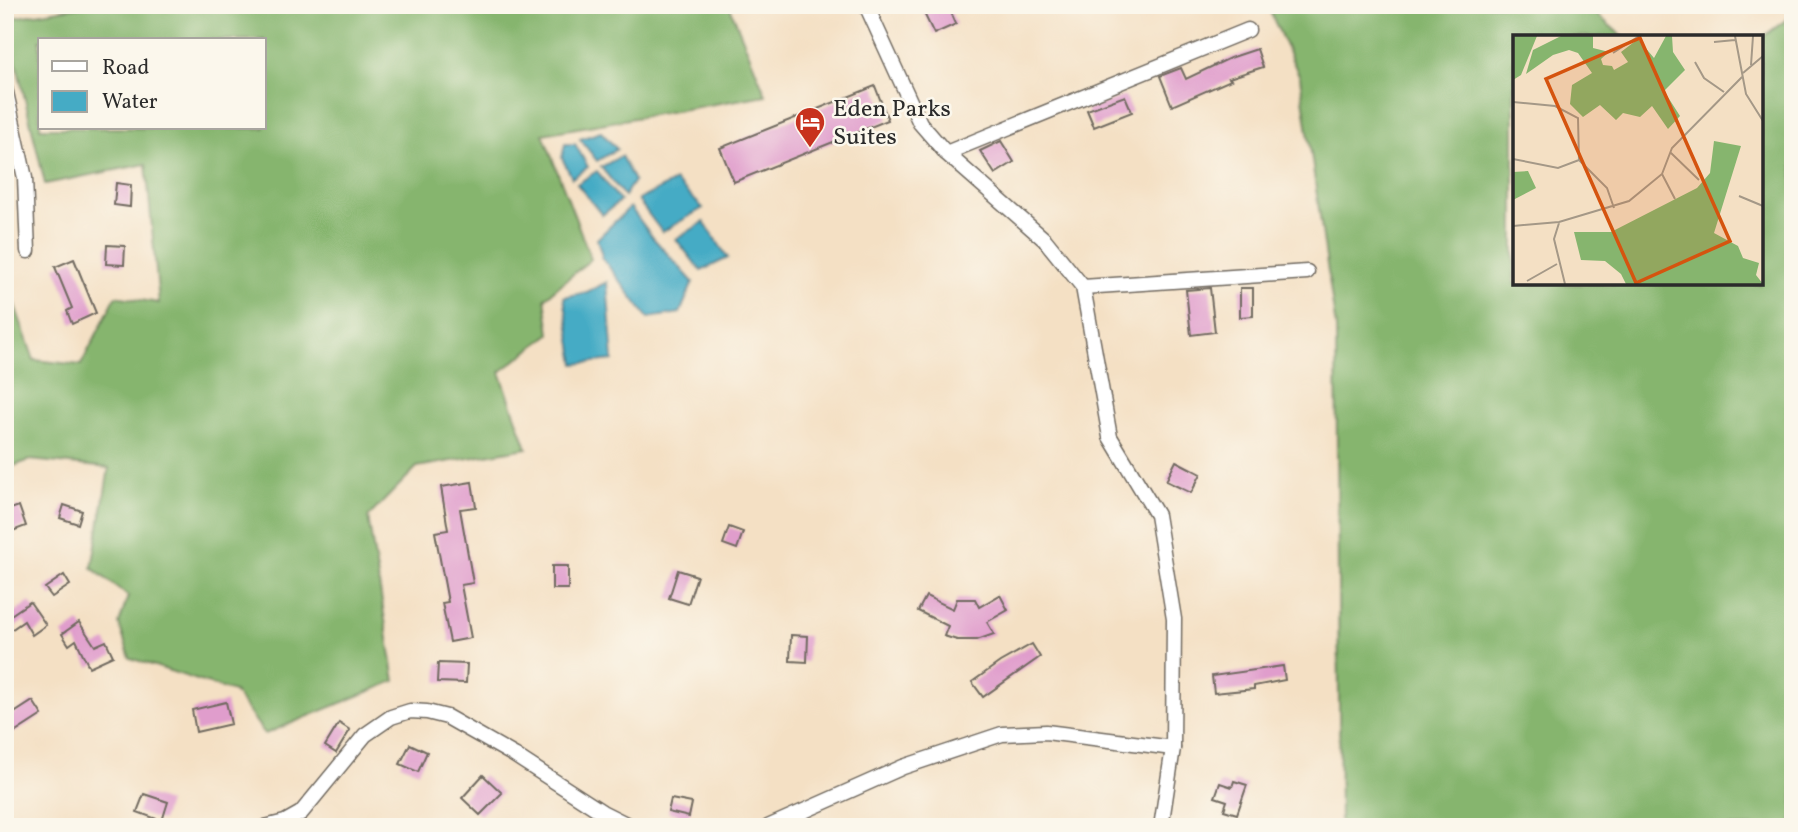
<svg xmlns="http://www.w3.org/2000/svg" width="1798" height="832" font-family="Vollkorn,serif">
<rect width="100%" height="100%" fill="#fbf7ec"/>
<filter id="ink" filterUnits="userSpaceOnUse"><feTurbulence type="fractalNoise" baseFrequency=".0143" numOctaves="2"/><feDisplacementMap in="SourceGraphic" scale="14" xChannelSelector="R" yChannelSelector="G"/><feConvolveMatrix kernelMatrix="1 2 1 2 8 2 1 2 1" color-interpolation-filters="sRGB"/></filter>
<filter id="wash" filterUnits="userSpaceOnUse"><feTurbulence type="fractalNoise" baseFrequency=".00686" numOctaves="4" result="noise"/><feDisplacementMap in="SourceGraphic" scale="28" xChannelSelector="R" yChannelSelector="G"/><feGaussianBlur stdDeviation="1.57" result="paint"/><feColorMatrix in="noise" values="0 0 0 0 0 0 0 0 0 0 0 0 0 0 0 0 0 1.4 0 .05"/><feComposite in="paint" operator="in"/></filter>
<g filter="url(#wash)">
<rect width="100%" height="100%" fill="#f4e0c4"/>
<g fill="#86b56e" stroke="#58704c" stroke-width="2" fill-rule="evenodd">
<path d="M89,5H729L766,95L543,134L591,259L545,298L550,334L500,372L527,448L417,467L368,517L395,681L265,734L234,692L130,658L119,624L128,596L92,568L109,468L30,460L5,469V277L34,360L81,365L116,296L159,303L146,164L45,184L6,19ZM40,40H264V128H40Z"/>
<path d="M1267,5H1586L1623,37H1514V284H1761V38L1793,15V827H1340L1336,328L1300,77Z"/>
</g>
<g fill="#45abc5" stroke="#386b78" stroke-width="2">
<path d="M601,132L617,149L597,161L580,139Z"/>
<path d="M565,144H575L588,167L572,178L562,158Z"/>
<path d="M621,156L634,181L624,196L601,167Z"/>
<path d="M597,171L620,201L602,215L577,184Z"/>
<path d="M675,181L703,208L662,232L638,200Z"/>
<path d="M630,207L654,239L693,282L680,313L648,318L603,259L597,239Z"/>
<path d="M704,222L728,258L701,271L676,239Z"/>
<path d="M607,282L613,360L575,364L564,297L587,292Z"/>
</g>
<g id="blocks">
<g fill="#e09dcc">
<path d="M920,5H948L956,24L934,34Z"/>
<path d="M1257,49L1263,67L1229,78L1231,80L1172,106L1160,76L1181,68L1186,79L1230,58Z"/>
<path d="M875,86L888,120L734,182L720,148Z"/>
<path d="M1125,96L1132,112L1094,127L1087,110Z"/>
<path d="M1001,141L1014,162L995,174L980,151Z"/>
<path d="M116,183L131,185L130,207L114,205Z"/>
<path d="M107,245L125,246L124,265L106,264Z"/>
<path d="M74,259L96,313L72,324L67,311L72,308L55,267Z"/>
<path d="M1210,288L1215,332L1191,335L1186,290Z"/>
<path d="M1240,288H1253V316L1240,317Z"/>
<path d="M1176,461L1201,474L1191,493L1166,481Z"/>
<path d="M472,482L476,507L460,509L473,583L461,585L471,638L450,642L442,603L448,602L435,532L448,530L441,487Z"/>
<path d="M64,505L82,511L78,524L60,518Z"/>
<path d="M19,506L26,526L10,532L5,511Z"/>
<path d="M729,527L743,532L737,549L723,544Z"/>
<rect x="552" y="566" width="16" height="23"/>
<path d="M678,570L697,576L688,604L669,598Z"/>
<path d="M64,575L70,585L52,597L45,588Z"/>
<path d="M1000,595L1008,610L987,622L994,634L977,640H957L944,636L948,626L918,611L926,596L953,609L957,599H975L979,607Z"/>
<path d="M30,602L46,625L32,635L24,621L5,634V619Z"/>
<path d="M79,622L95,646L106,641L113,656L89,667L76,640L69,645L62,634Z"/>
<path d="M791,635L808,636L807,662L790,661Z"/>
<path d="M1032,644L1040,657L983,697L972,682L1000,662Z"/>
<path d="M438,663L467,664L466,683L437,682Z"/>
<path d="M1283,666L1285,680L1254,686V689L1214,693L1212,676Z"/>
<path d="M33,701L42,715L14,733L5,719Z"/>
<path d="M226,702L231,724L196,732L192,710Z"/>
<path d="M339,723L350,730L336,753L325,746Z"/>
<path d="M410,744L427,752L418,772L400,764Z"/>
<path d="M483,775L502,793L480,815L462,798Z"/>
<path d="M1234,781L1247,785L1237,814L1224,810L1227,801L1215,797L1220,783L1232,787Z"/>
<path d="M144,794L168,802L162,821L137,812Z"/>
<path d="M671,799L692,803L689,817L668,812Z"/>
</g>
</g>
</g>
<g filter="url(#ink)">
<use href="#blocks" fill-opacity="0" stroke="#716a61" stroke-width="2"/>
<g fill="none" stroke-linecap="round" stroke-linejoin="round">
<g stroke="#716a61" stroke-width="17">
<g id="minor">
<path d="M866,5L920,123L946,153L1045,240L1083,287L1110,437L1157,515L1174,619L1173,748L1161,827"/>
<path d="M5,88L25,178L28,251"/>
<path d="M946,153L1248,30"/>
<path d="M1083,287L1307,272"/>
<path d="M265,827L285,822L301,813L365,735L391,717L410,711L427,712L447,717L514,755L602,812L632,827"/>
<path d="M768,827L903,767L1002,734L1046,732L1173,748"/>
</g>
</g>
<use href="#minor" stroke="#fff" stroke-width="14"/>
</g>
</g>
<defs>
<g id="hotel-pin" transform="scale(1.575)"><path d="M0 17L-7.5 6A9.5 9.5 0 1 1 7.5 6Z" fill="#c8321e" stroke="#fbf7ec"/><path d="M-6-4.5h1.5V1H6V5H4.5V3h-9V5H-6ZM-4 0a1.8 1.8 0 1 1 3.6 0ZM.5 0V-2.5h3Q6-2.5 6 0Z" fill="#fff"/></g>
</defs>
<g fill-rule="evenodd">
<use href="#hotel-pin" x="810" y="122"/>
</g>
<g text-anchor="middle" stroke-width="5" stroke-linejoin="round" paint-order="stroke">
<g font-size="24" fill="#2b2b2b" stroke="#fbf7ec" text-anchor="start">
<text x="833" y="116">Eden Parks<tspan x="833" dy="28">Suites</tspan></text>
</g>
</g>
<g transform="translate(1513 35)">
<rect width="250" height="250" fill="#f4e0c4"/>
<path d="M0,1H24L8,40L0,45ZM48,1H80V13L96,17L88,24L90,30L99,31L101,35L115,27L108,17L125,4L141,23L153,1H159L160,17L172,35L151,56L167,81L155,94L139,71L127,82L110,78L103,85L87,70L70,82L57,69L59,50L79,38L65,18L56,15L40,20L13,39L20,15ZM201,106L228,111L201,198L225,211L230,223L246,228L243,240L250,249H113L108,239L92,226L68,225L61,197H98L184,153L197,138ZM15,136L23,153L0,165V137Z" fill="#86b56e"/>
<path fill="none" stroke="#a49887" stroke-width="2" d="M222,1L233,59L250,86M201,7L222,5M100,18L126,1M182,27L191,43L211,57M238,30L240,1M230,38L250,21M0,67L42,71L65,83L66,125L94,153L101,173M157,117L186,145M0,124L45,133L66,125M250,126V148M149,139L162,164M226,161L250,171M46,188L41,204L52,249M0,191L46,187L116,166L149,139L159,113L229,42M14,246L44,229"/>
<path fill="#d5540f" fill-opacity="0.15" stroke="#d5540f" stroke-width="3.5" d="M127,3L217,206L123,248L33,44Z"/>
<rect width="250" height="250" fill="none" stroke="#2b2b2b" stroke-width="3.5"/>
</g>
<rect width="1798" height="832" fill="none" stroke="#fbf7ec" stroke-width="28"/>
<rect x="38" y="38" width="228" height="91" fill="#fbf7ec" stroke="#a8a59f" stroke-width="2"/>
<rect x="52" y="61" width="35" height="10" fill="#ffffff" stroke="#a8a59f" stroke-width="2"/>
<text x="102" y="74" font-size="21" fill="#2b2b2b">Road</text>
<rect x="52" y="91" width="35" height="21" fill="#45abc5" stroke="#a8a59f" stroke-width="2"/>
<text x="102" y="108" font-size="21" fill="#2b2b2b">Water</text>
</svg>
